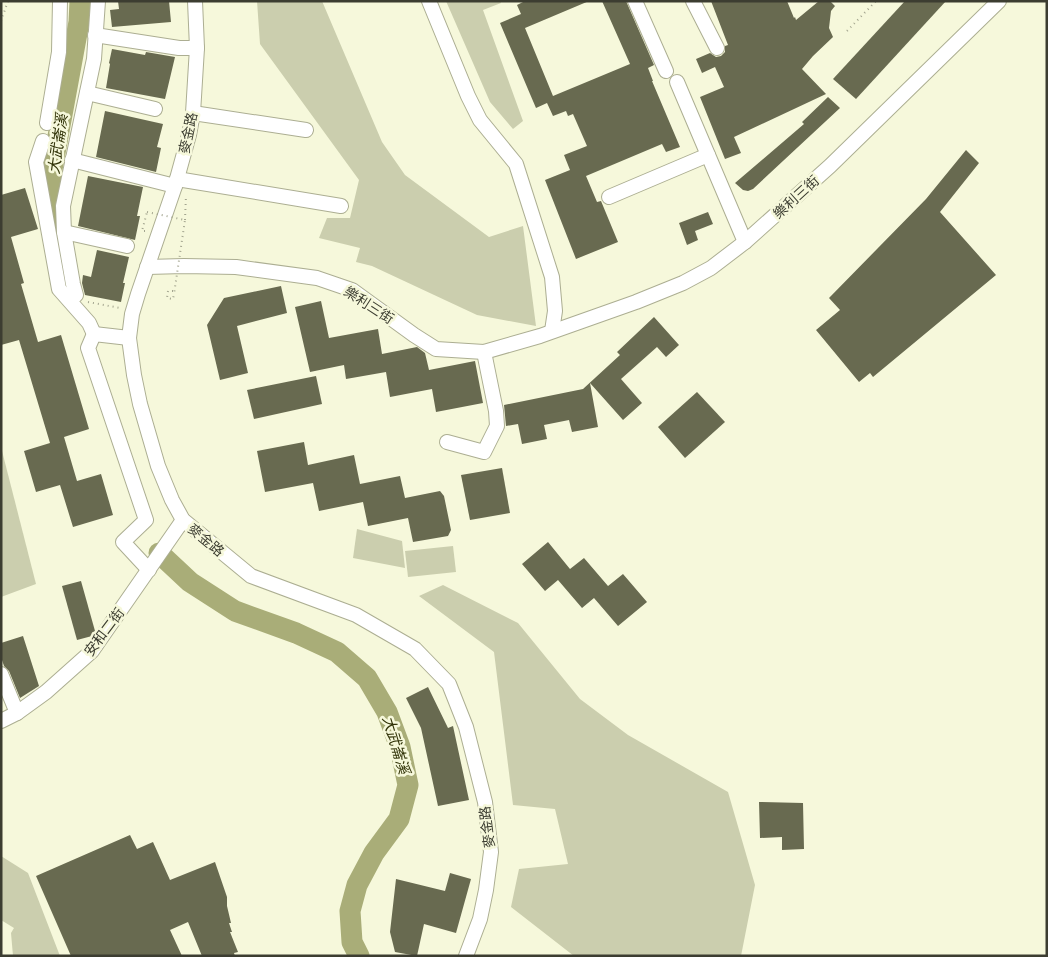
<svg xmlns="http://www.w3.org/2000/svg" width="1048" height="957" font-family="Helvetica,'Noto Sans TC',sans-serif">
<rect width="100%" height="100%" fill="#f6f8db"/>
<g fill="#cbceae">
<path d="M257,1H322L382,142L405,175L489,237L523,226L536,326L477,315L372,266L356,262L360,248L319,238L327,218H350L359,180L260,44Z"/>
<path d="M446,1H500L501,3L483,10L523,121L513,129L490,102Z"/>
<path d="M1,447L36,584L1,597Z"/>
<path d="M357,529L402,541L405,568L353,558Z"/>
<path d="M453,546L456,572L408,577L405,551Z"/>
<path d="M443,585L518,623L580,699L628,735L728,792L755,885L741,956H574L511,907L519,869L568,864L555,809L513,805L494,652L419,596Z"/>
<path d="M1,856L28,873L60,956H13L11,933L14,928L1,920Z"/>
</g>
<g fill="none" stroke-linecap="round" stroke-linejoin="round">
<g stroke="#a9ad78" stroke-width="21">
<path d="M67,288L56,235L52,169L79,22L80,1"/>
<path d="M159,553L190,582L235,611L296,633L337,652L367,678L387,712L400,747L408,785L399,819L374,853L357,885L350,911L352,942L359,956"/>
</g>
</g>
<g fill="#686a50">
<path d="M118,1H169L171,22L112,27L110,10L119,9Z"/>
<path d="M525,1H589L525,28L553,96L630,64L602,1H626L654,65L648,68L653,81H652L680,147L666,152L662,144L586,176L597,202L601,201L618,242L576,259L545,180L570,170L564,155L587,146L573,114L568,116L566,111L553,116L547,103L536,108L530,94L500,23L521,14L517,5Z"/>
<path d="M711,1H787L794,18L795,17L796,20L819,1H830L835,6L831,11L829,28L833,37L813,56L802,69L826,94L734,137L741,153L725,159L700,97L724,87L715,67L702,73L696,59L710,53L716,57L721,56L725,52V46L728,45Z"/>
<path d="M905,1H946L856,99L833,79Z"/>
<path d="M112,49L145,55L146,52L175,57L165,99L106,88L110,64L109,63Z"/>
<path d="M828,97L840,108L753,189L748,191L743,190L735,183L804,124L802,122Z"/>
<path d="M105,111L163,124L157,147L161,148L156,172L96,157Z"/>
<path d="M966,150L979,163L940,212L996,275L873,377L870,373L859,382L816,330L840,310L829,298L926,199Z"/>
<path d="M88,176L143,187L137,216H140L135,240L78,226Z"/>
<path d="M25,188L38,229L11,237L24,283L21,284L38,342L61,335L89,429L64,437L77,481L101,474L113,515L73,527L60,485L36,492L24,451L50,443L19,340L1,345V195Z"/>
<path d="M708,212L713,224L695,231L698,240L687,245L679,223Z"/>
<path d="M97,250L129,257L123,283H125L121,302L85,295L82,283L83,275L91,277Z"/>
<path d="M281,286L287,313L237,326L248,373L220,380L207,325L224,298Z"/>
<path d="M321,301L329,338L378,329L382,354L417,347L425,353L429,370L475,361L483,403L436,412L432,389L390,397L386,372L346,379L344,365L310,372L295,307Z"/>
<path d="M654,317L679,345L666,357L657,347L621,379L642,403L623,420L590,383L598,427L572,432L569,420L544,425L547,439L522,444L518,424L506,426L504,405L583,389L620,355L617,352Z"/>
<path d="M316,376L322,404L254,419L247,390Z"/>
<path d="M697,392L725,422L685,458L658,427Z"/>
<path d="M304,442L308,465L354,455L360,484L400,476L405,498L440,491L444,496L451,530L448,536L413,542L408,518L368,526L363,502L319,511L313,483L265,492L257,451Z"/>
<path d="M502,468L510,513L470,520L461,475Z"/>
<path d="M548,542L570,569L584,558L608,586L623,574L647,602L618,626L594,598L582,608L558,580L545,591L522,564Z"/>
<path d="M81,581L95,631L92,636L77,640L62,586Z"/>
<path d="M23,636L39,686L20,698L9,671L4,666L1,657V643Z"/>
<path d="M428,687L448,728L453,726L469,800L438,806L421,728L406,698Z"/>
<path d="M759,802L803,803L804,849L782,850V837L760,838Z"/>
<path d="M130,835L137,849L153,842L170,880L215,862L227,897V906L231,923H229L232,932H230L238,952L234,953L235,956H202L188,922L170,930L182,956H71L36,876Z"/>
<path d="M450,873L471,879L456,933L424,924L417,956L395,952L390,932L396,879L445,891Z"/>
</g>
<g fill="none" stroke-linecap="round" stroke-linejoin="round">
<g stroke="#acae92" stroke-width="16">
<g id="minor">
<path d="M195,1L197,48L193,113L189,135L175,186L138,294L132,314L129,338L134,375L140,404L158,466L172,500L183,520L251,576L356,615L415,649L449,684L466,727L485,802L491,852L486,890L480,919L466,956"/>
<path d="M429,1L468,96L480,120L516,164L552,277L555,311L552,331"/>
<path d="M635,1L666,71"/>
<path d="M693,1L717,48"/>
<path d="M95,35L179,48H197"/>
<path d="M677,82L745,242"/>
<path d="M87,93L155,109"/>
<path d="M193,113L306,130"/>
<path d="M47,123L59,52L60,1"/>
<path d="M43,141L36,162L59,289L89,323L94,334"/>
<path d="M72,160L175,186"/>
<path d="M177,179L341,206"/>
<path d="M609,197L708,155"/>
<path d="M64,232L127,246"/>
<path d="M147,267L184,266L236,267L317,278L352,290L414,335L436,349L484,352L540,336L636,302L683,283L711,268L745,242L830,166L999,1"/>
<path d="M76,295L73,284L64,232L63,206L94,59L98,1"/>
<path d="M129,338L94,334L88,348L146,520L123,542L149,570"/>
<path d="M447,442L484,452L497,426L496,411L484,352"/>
<path d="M1,674L17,713"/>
<path d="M1,721L17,713L46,692L92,651L183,520"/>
</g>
</g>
<g stroke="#a3a58f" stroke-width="2" stroke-dasharray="1 4" stroke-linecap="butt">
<path d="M1,21L8,1"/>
<path d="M847,31L876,1"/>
<path d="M185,220L186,195"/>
<path d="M145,231H142L147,212"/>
<path d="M173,291H168L167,298L173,299L174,294"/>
<path d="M88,302L120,308"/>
</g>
<use href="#minor" stroke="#fff" stroke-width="14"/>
<path stroke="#a3a58f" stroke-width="2" stroke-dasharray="1 4" stroke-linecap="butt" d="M147,212L185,220L174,294"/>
</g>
<g text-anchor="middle" stroke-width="5" stroke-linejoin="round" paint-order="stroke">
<g font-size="14" fill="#3c3d31" stroke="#f6f8db">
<text transform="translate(188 133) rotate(-78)" y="5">麥金路</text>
<text transform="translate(796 197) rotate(-42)" y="5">樂利三街</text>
<text transform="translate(369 305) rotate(33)" y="5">樂利三街</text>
<text transform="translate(206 540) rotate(40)" y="5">麥金路</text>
<text transform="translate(104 632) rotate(-53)" y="5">安和二街</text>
<text transform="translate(487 827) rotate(-97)" y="5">麥金路</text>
</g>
<g font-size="15" font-style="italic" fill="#303207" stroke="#f6f8db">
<text transform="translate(58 144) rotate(-82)" y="5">大武崙溪</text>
<text transform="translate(396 745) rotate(73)" y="5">大武崙溪</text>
</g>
</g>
<rect width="1048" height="957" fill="none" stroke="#3c3d31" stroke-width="5"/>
</svg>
